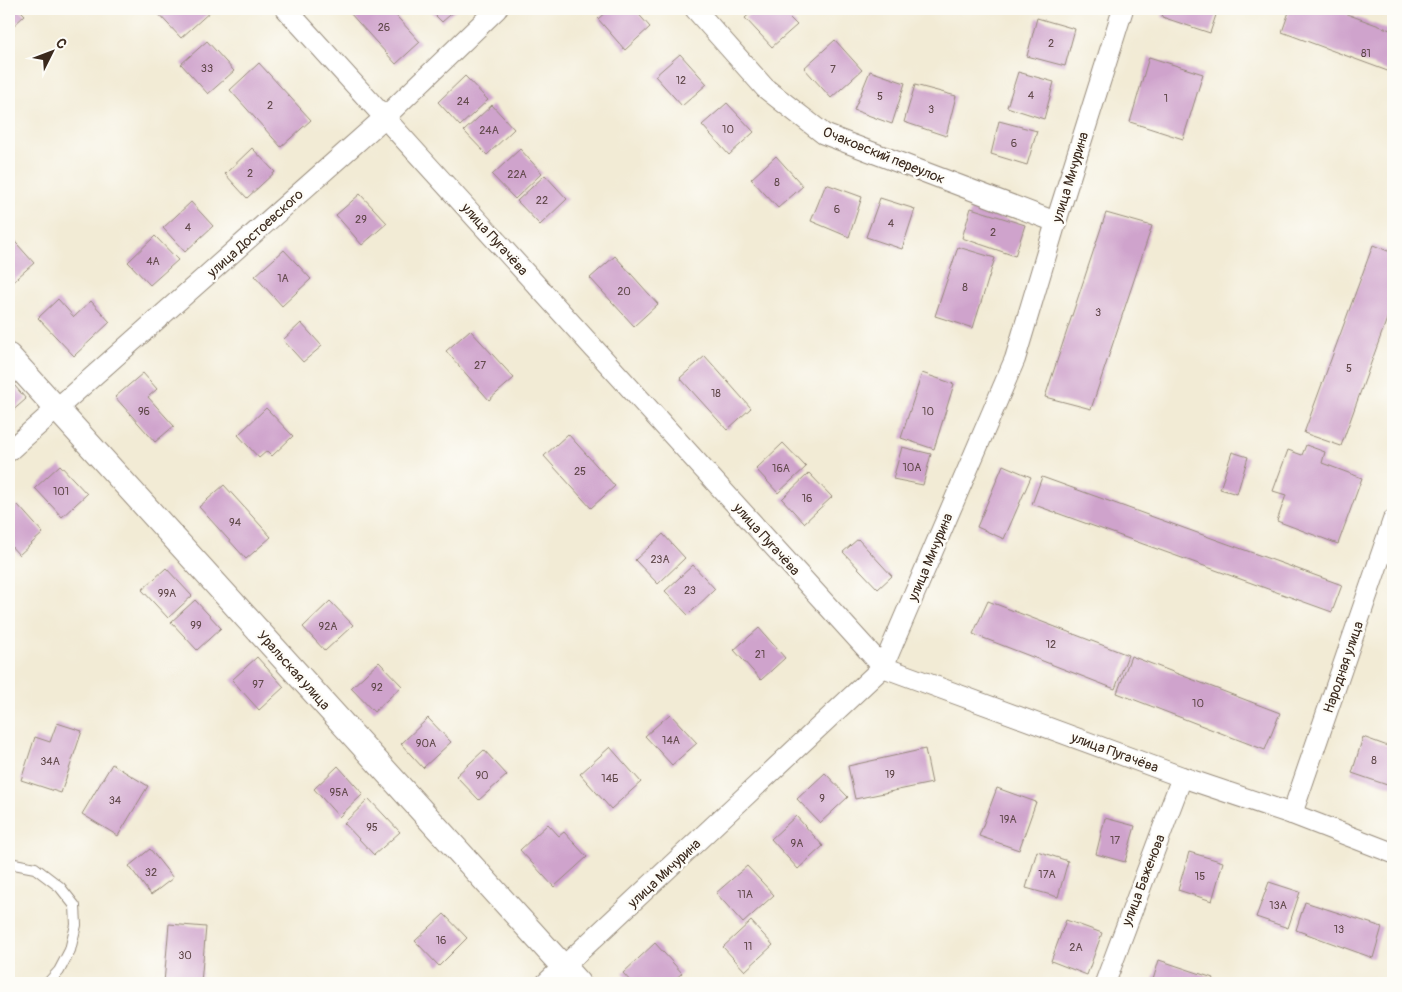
<svg xmlns="http://www.w3.org/2000/svg" width="1402" height="992" font-family="Pangolin,sans-serif">
<rect width="100%" height="100%" fill="#fdfcf7"/>
<filter id="ink" filterUnits="userSpaceOnUse"><feTurbulence type="fractalNoise" baseFrequency=".02" numOctaves="2"/><feDisplacementMap in="SourceGraphic" scale="10" xChannelSelector="R" yChannelSelector="G"/><feConvolveMatrix kernelMatrix="1 2 1 2 8 2 1 2 1" color-interpolation-filters="sRGB"/></filter>
<filter id="wash" filterUnits="userSpaceOnUse"><feTurbulence type="fractalNoise" baseFrequency=".0096" numOctaves="4" result="noise"/><feDisplacementMap in="SourceGraphic" scale="20" xChannelSelector="R" yChannelSelector="G"/><feGaussianBlur stdDeviation="1.12" result="paint"/><feColorMatrix in="noise" values="0 0 0 0 0 0 0 0 0 0 0 0 0 0 0 0 0 1.4 0 .05"/><feComposite in="paint" operator="in"/></filter>
<g filter="url(#wash)">
<rect width="100%" height="100%" fill="#f2ebd5"/>
<g id="blocks">
<g fill="#cfa3cc">
<path d="M9,9H19L25,15L9,30Z"/>
<path d="M154,9H210L212,10L181,38Z"/>
<path d="M352,9H390L420,42L396,64L349,12Z"/>
<path d="M429,9H457L442,22Z"/>
<path d="M609,9H634L650,27L625,50L598,19Z"/>
<path d="M755,9H781L797,25L772,47L745,18Z"/>
<path d="M1164,9H1218L1210,33L1162,17Z"/>
<path d="M1290,9H1333L1393,31V73L1282,32Z"/>
<path d="M1037,18L1075,29L1065,66L1027,56Z"/>
<path d="M835,40L862,70L831,98L804,68Z"/>
<path d="M207,41L234,71L208,94L181,64Z"/>
<path d="M680,54L707,84L682,106L655,76Z"/>
<path d="M1149,57L1203,74L1183,139L1130,122Z"/>
<path d="M259,63L311,120L281,147L230,90Z"/>
<path d="M870,71L905,83L892,124L854,110Z"/>
<path d="M1018,72L1054,82L1044,119L1007,107Z"/>
<path d="M465,76L488,100L460,126L438,102Z"/>
<path d="M915,85L956,96L946,136L904,122Z"/>
<path d="M727,103L754,132L729,155L702,125Z"/>
<path d="M492,105L514,129L487,155L464,131Z"/>
<path d="M999,121L1037,131L1027,165L991,154Z"/>
<path d="M252,148L275,172L247,198L225,174Z"/>
<path d="M520,149L542,173L515,199L492,175Z"/>
<path d="M776,156L803,186L778,208L751,179Z"/>
<path d="M545,175L567,199L540,225L517,201Z"/>
<path d="M826,184L862,197L849,237L811,221Z"/>
<path d="M360,194L387,223L362,245L336,215Z"/>
<path d="M880,198L915,209L902,249L866,237Z"/>
<path d="M191,202L213,226L185,252L163,228Z"/>
<path d="M971,208L1025,225L1015,256L962,238Z"/>
<path d="M1106,213L1152,226L1091,409L1045,397Z"/>
<path d="M9,235L34,263L9,285Z"/>
<path d="M155,236L178,260L150,285L128,262Z"/>
<path d="M1373,245L1393,253V302L1341,446L1304,433Z"/>
<path d="M958,247L995,258L973,328L935,316Z"/>
<path d="M284,250L311,279L282,306L255,276Z"/>
<path d="M615,256L658,304L634,326L590,278Z"/>
<path d="M58,299L74,317L91,301L110,322L74,356L38,318Z"/>
<path d="M301,323L322,346L303,362L283,340Z"/>
<path d="M470,330L514,378L489,400L446,351Z"/>
<path d="M705,356L751,408L727,430L680,378Z"/>
<path d="M143,373L157,389L148,397L174,426L155,442L115,397Z"/>
<path d="M922,373L954,384L934,449L901,438Z"/>
<path d="M9,379L26,399L9,414Z"/>
<path d="M266,408L293,436L272,456L267,451L259,458L238,435Z"/>
<path d="M568,434L615,486L591,508L544,456Z"/>
<path d="M783,443L806,467L778,493L756,469Z"/>
<path d="M1306,445L1325,452L1322,463L1362,478L1338,544L1277,521L1286,495L1273,491L1288,450L1302,455Z"/>
<path d="M902,447L931,454L923,485L893,479Z"/>
<path d="M1232,452L1248,457L1237,494L1220,489Z"/>
<path d="M60,465L87,494L62,517L35,488Z"/>
<path d="M1003,465L1031,477L1004,539L977,527Z"/>
<path d="M809,473L832,497L804,523L782,499Z"/>
<path d="M1042,477L1342,585L1332,612L1032,504Z"/>
<path d="M224,485L271,537L246,559L199,507Z"/>
<path d="M18,505L43,533L19,555L9,544V513Z"/>
<path d="M663,534L685,558L658,584L635,560Z"/>
<path d="M858,539L892,576L878,589L843,552Z"/>
<path d="M693,565L715,589L688,615L665,591Z"/>
<path d="M166,568L192,596L168,618L142,590Z"/>
<path d="M195,600L221,628L197,650L171,622Z"/>
<path d="M330,601L353,625L325,651L303,627Z"/>
<path d="M988,601L1128,655L1115,689L973,634Z"/>
<path d="M759,628L785,658L761,680L734,650Z"/>
<path d="M1131,656L1280,713L1265,750L1117,693Z"/>
<path d="M257,657L284,687L259,710L232,680Z"/>
<path d="M379,662L402,686L374,712L351,688Z"/>
<path d="M670,714L697,743L672,765L645,736Z"/>
<path d="M428,718L451,742L423,768L401,744Z"/>
<path d="M57,723L82,731L61,793L21,780L35,737L50,742Z"/>
<path d="M1363,737L1393,748V787L1352,773Z"/>
<path d="M610,747L641,782L611,809L580,774Z"/>
<path d="M925,749L932,783L855,799L848,766Z"/>
<path d="M484,750L507,775L479,800L456,776Z"/>
<path d="M112,764L148,786L118,836L82,814Z"/>
<path d="M338,766L363,794L339,817L314,789Z"/>
<path d="M825,773L848,797L820,823L797,799Z"/>
<path d="M997,788L1036,802L1019,850L979,836Z"/>
<path d="M369,799L400,832L374,855L344,823Z"/>
<path d="M796,816L823,846L798,869L771,839Z"/>
<path d="M1105,818L1135,826L1125,862L1096,854Z"/>
<path d="M548,824L559,836L564,832L587,857L554,887L520,850Z"/>
<path d="M150,849L173,878L151,895L129,866Z"/>
<path d="M1037,851L1068,861L1058,897L1026,888Z"/>
<path d="M1189,852L1223,862L1212,901L1178,890Z"/>
<path d="M747,866L774,895L743,923L716,893Z"/>
<path d="M1269,882L1300,892L1288,928L1256,917Z"/>
<path d="M1305,902L1382,927L1373,958L1296,930Z"/>
<path d="M444,914L467,938L439,966L415,941Z"/>
<path d="M1066,920L1102,933L1087,975L1051,961Z"/>
<path d="M751,921L773,945L745,971L723,947Z"/>
<path d="M169,924L206,927L201,983H164Z"/>
<path d="M655,943L682,973L671,983H632L623,973Z"/>
<path d="M1159,960L1213,978L1211,983H1152Z"/>
</g>
</g>
</g>
<g filter="url(#ink)">
<use href="#blocks" fill-opacity="0" stroke="#968a7a" stroke-width="1"/>
<g fill="none" stroke-linecap="round" stroke-linejoin="round">
<g stroke="#968a7a" stroke-width="12">
<path id="service" d="M9,863L35,868L60,887L75,906L76,925L70,950L59,971L48,983"/>
</g>
<g stroke="#968a7a" stroke-width="22">
<g id="minor">
<path d="M286,9L883,667L1182,777L1292,814L1393,853"/>
<path d="M695,9L765,88L824,134L1056,222"/>
<path d="M9,451L384,118L497,9"/>
<path d="M1292,814L1393,520"/>
<path d="M546,983L883,667L1015,359L1056,222L1123,9"/>
<path d="M1105,983L1182,777"/>
</g>
</g>
<g stroke="#968a7a" stroke-width="26">
<path id="tertiary" d="M9,356L578,983"/>
</g>
<use href="#service" stroke="#fff" stroke-width="10"/>
<use href="#minor" stroke="#fff" stroke-width="20"/>
<use href="#tertiary" stroke="#fff" stroke-width="24"/>
</g>
</g>
<g text-anchor="middle" stroke-width="5" stroke-linejoin="round" paint-order="stroke">
<g font-size="11" fill="#60484a">
<text x="384" y="31">26</text>
<text x="1051" y="47">2</text>
<text x="1366" y="57">81</text>
<text x="207" y="72">33</text>
<text x="833" y="73">7</text>
<text x="681" y="84">12</text>
<text x="1031" y="99">4</text>
<text x="880" y="100">5</text>
<text x="1166" y="102">1</text>
<text x="463" y="105">24</text>
<text x="270" y="109">2</text>
<text x="931" y="113">3</text>
<text x="728" y="133">10</text>
<text x="489" y="134">24А</text>
<text x="1014" y="147">6</text>
<text x="250" y="177">2</text>
<text x="517" y="178">22А</text>
<text x="777" y="186">8</text>
<text x="542" y="204">22</text>
<text x="837" y="213">6</text>
<text x="361" y="223">29</text>
<text x="891" y="227">4</text>
<text x="188" y="231">4</text>
<text x="993" y="236">2</text>
<text x="153" y="265">4А</text>
<text x="283" y="282">1А</text>
<text x="965" y="291">8</text>
<text x="624" y="295">20</text>
<text x="1098" y="316">3</text>
<text x="480" y="369">27</text>
<text x="1349" y="372">5</text>
<text x="716" y="397">18</text>
<text x="144" y="415">96</text>
<text x="928" y="415">10</text>
<text x="912" y="471">10А</text>
<text x="781" y="472">16А</text>
<text x="580" y="475">25</text>
<text x="61" y="495">101</text>
<text x="807" y="502">16</text>
<text x="235" y="526">94</text>
<text x="660" y="563">23А</text>
<text x="690" y="594">23</text>
<text x="167" y="597">99А</text>
<text x="196" y="629">99</text>
<text x="328" y="630">92А</text>
<text x="1051" y="648">12</text>
<text x="760" y="658">21</text>
<text x="258" y="688">97</text>
<text x="377" y="691">92</text>
<text x="1198" y="707">10</text>
<text x="671" y="744">14А</text>
<text x="426" y="747">90А</text>
<text x="1374" y="764">8</text>
<text x="50" y="765">34А</text>
<text x="890" y="778">19</text>
<text x="482" y="779">90</text>
<text x="610" y="782">14Б</text>
<text x="339" y="796">95А</text>
<text x="822" y="802">9</text>
<text x="115" y="804">34</text>
<text x="1008" y="823">19А</text>
<text x="372" y="831">95</text>
<text x="1115" y="844">17</text>
<text x="797" y="847">9А</text>
<text x="151" y="876">32</text>
<text x="1047" y="878">17А</text>
<text x="1200" y="880">15</text>
<text x="745" y="898">11А</text>
<text x="1278" y="909">13А</text>
<text x="1339" y="933">13</text>
<text x="441" y="944">16</text>
<text x="748" y="950">11</text>
<text x="1076" y="951">2А</text>
<text x="185" y="959">30</text>
</g>
<g font-size="14" fill="#3b2a1e" stroke="#fdfcf7">
<text transform="translate(884 155) rotate(22)" y="5">Очаковский переулок</text>
<text transform="translate(1070 177) rotate(-73)" y="5">улица Мичурина</text>
<text transform="translate(255 233) rotate(-42)" y="5">улица Достоевского</text>
<text transform="translate(495 239) rotate(48)" y="5">улица Пугачёва</text>
<text transform="translate(767 539) rotate(48)" y="5">улица Пугачёва</text>
<text transform="translate(930 557) rotate(-67)" y="5">улица Мичурина</text>
<text transform="translate(1343 667) rotate(-71)" y="5">Народная улица</text>
<text transform="translate(294 670) rotate(48)" y="5">Уральская улица</text>
<text transform="translate(1115 752) rotate(20)" y="5">улица Пугачёва</text>
<text transform="translate(664 873) rotate(-43)" y="5">улица Мичурина</text>
<text transform="translate(1143 880) rotate(-69)" y="5">улица Баженова</text>
</g>
</g>
<rect width="1402" height="992" fill="none" stroke="#fdfcf7" stroke-width="30"/>
<g transform="translate(52 52) rotate(48)" stroke="#fdfcf7" stroke-width="4" paint-order="stroke">
<path d="M0-4L9 19L0 12L-9 19Z" fill="#3b2a1e"/>
<text y="-8" font-size="14" font-weight="bold" text-anchor="middle" fill="#3b2a1e">С</text>
</g>
</svg>
